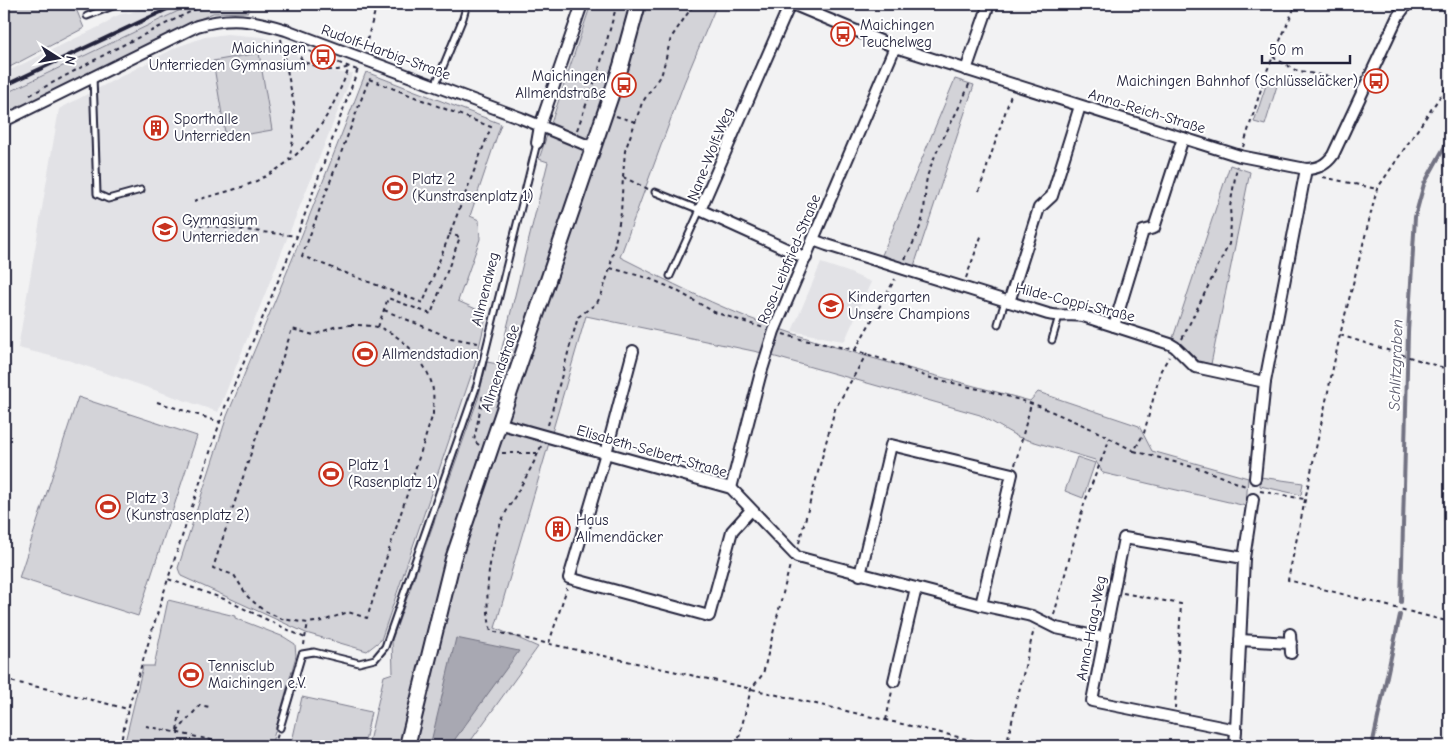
<svg xmlns="http://www.w3.org/2000/svg" width="1454" height="750" font-family="'Comic Neue',sans-serif">
<rect width="100%" height="100%" fill="#f2f2f3"/>
<filter id="ink" filterUnits="userSpaceOnUse"><feTurbulence type="fractalNoise" baseFrequency=".02" numOctaves="2"/><feDisplacementMap in="SourceGraphic" scale="10" xChannelSelector="R" yChannelSelector="G"/><feConvolveMatrix kernelMatrix="1 2 1 2 8 2 1 2 1" color-interpolation-filters="sRGB"/></filter>
<g filter="url(#ink)">
<g fill="#e2e2e6">
<path d="M149,4H193L4,93V73L107,23L112,18L121,14L130,13Z"/>
<path d="M227,34L263,37L280,42L292,48L301,62L341,73H353L218,412L71,361L18,348L59,109L177,47L205,37Z"/>
<path d="M821,263L848,272L871,282L845,340L843,341L792,331Z"/>
</g>
<g fill="#d3d3d8" stroke="#7a7a8a">
<path d="M4,4H74L84,28L4,70Z"/>
<path d="M193,4H250L248,12L213,13L180,28L4,117V94Z"/>
<path d="M591,4H717L684,83L620,257C668,281 717,307 768,325C853,355 942,377 1030,401L1038,392L1139,426L1152,451L1248,478L1246,506L1103,473L1095,460L1018,437L980,415L758,352L586,316L495,628L538,647L467,746H368L384,676L393,673L392,640L478,399L487,362L498,364L548,162L539,159Z"/>
<path d="M259,53L272,130L226,138L213,61Z"/>
<path d="M366,72L501,124L470,216L479,220L480,239L458,301L487,314L475,364L381,640L367,651L306,633L181,576L178,568L227,416L294,255Z"/>
<path d="M1269,76L1279,79L1265,125L1254,122Z"/>
<path d="M955,79L974,85L914,266L882,255Z"/>
<path d="M1230,165L1250,172L1211,364L1199,361L1186,348L1173,338Z"/>
<path d="M78,397L197,436L138,616L19,578Z"/>
<path d="M1077,457L1095,463L1083,498L1065,491Z"/>
<path d="M1260,477L1303,483L1301,495L1260,486Z"/>
<path d="M168,600L235,616V618L284,637L295,644L296,656L271,746H124L143,666H154Z"/>
<path d="M302,697L371,712L364,746H291Z"/>
</g>
<path fill="#a8a8b2" stroke="#727282" d="M456,638L519,651L450,746H430Z"/>
<g fill="none" stroke-linecap="round" stroke-linejoin="round">
<g stroke="#727282" stroke-width="4">
<path d="M1401,602L1408,332L1415,217L1424,184L1450,137"/>
<path d="M1372,746L1400,615"/>
</g>
<g stroke="#22223b" stroke-width="9">
<g id="lane">
<path d="M87,16L118,4"/>
<path d="M93,76L97,194L108,199L141,190"/>
<path d="M435,86L463,18L467,4"/>
<path d="M655,192L700,210L670,276"/>
<path d="M998,324L1005,301"/>
<path d="M1052,340L1059,316"/>
<path d="M280,728L302,654L314,652L359,663L375,659L385,647L477,385L537,143"/>
</g>
</g>
<g stroke="#22223b" stroke-width="14">
<g id="street">
<path d="M790,4L700,210L806,258"/>
<path d="M792,4L895,47L1240,156L1306,169C1318,169 1326,165 1333,155L1398,16L1407,4"/>
<path d="M966,70L989,4"/>
<path d="M4,121L197,26C231,16 253,20 286,30L521,118L594,148"/>
<path d="M537,143L540,126L582,4"/>
<path d="M813,240L827,245L1048,314C1060,317 1071,314 1083,316L1170,344L1175,347L1195,367L1265,382"/>
<path d="M1009,302L1039,208L1052,196L1080,106"/>
<path d="M1114,326L1143,231L1154,228L1183,138"/>
<path d="M633,351L606,453L569,578L709,616L732,531L751,510"/>
<path d="M498,423L731,488L797,557L981,605L1032,616L1056,628L1104,638"/>
<path d="M1255,478L1265,382L1306,169"/>
<path d="M731,488L760,376L774,331L895,47"/>
<path d="M1124,538L1244,558L1236,730L1092,701Z"/>
<path d="M1244,558L1253,499"/>
<path d="M860,575L891,445L1012,474L981,605"/>
<path d="M1290,634L1291,653"/>
<path d="M1240,640L1291,643"/>
<path d="M894,681L916,588"/>
<path d="M1235,746L1236,730"/>
</g>
</g>
<g stroke="#22223b" stroke-width="18">
<path id="secondary" d="M407,746L453,559L621,66L638,4"/>
</g>
<g stroke="#22223b" stroke-width="2" stroke-dasharray="4 4" stroke-linecap="butt">
<path d="M281,39L294,105L293,140L289,160"/>
<path d="M290,44L304,62L328,70H338L350,67"/>
<path d="M301,48L357,70"/>
<path d="M365,48L377,4"/>
<path d="M1273,57L1295,70L1339,79L1355,86"/>
<path d="M369,79L491,127L423,303L302,256Z"/>
<path d="M1450,82L1377,189L1340,335L1288,580L1450,622"/>
<path d="M30,95L115,49L206,4"/>
<path d="M616,116L635,122"/>
<path d="M577,130L599,69L617,4"/>
<path d="M1243,147L1266,73L1296,4"/>
<path d="M623,177L625,151L642,103L662,73L671,38L694,4"/>
<path d="M1323,177L1377,189"/>
<path d="M648,189L623,177L621,213L610,268L648,278L674,289L714,312L764,328"/>
<path d="M979,191L1011,95"/>
<path d="M194,201C215,194 240,190 260,179C309,155 330,116 349,68"/>
<path d="M192,224L297,236"/>
<path d="M905,259C912,245 920,231 923,216C926,202 924,187 928,174C939,141 958,114 970,82"/>
<path d="M966,278L982,234"/>
<path d="M384,310L451,338L478,343"/>
<path d="M350,325C359,325 369,325 377,327C401,333 431,366 433,391C434,398 433,406 433,414L367,618L348,612L323,621L308,623L282,619L263,610L248,597L234,575L213,568L292,329L314,335L334,327Z"/>
<path d="M378,327L388,298L431,314L460,237L449,234"/>
<path d="M783,334L804,340L851,349L891,362L927,377L1000,394L1039,406L1092,429L1134,451L1144,433L1161,370L1169,357"/>
<path d="M1340,335L1450,370"/>
<path d="M1182,339L1229,244L1231,224L1230,207L1237,166"/>
<path d="M855,350L895,279"/>
<path d="M157,402L220,422"/>
<path d="M548,425L578,317L597,303L602,293L610,268"/>
<path d="M479,445L474,441L483,395"/>
<path d="M541,446C531,472 515,494 503,518C489,549 483,598 491,631L704,678L997,746"/>
<path d="M1134,451L1204,470L1248,487"/>
<path d="M502,453H537"/>
<path d="M1015,465L1031,404"/>
<path d="M1260,491L1304,499"/>
<path d="M799,543L835,409L867,353"/>
<path d="M1123,593L1181,604L1175,708"/>
<path d="M1054,615L1084,504L1110,438"/>
<path d="M305,638L308,623"/>
<path d="M549,643L567,588"/>
<path d="M304,645L305,638L224,599L168,579L225,407L297,236L358,69"/>
<path d="M4,680L48,689L128,709"/>
<path d="M886,720L892,691"/>
<path d="M146,726L211,740L209,746"/>
<path d="M177,730L181,708"/>
<path d="M177,732L200,705L209,707"/>
<path d="M211,740L217,743L216,746"/>
<path d="M120,746L128,709L168,579"/>
<path d="M274,746L278,734"/>
<path d="M737,746L751,689L763,674L790,565"/>
<path d="M1006,746L1034,629"/>
</g>
<use href="#lane" stroke="#fff" stroke-width="5"/>
<use href="#street" stroke="#fff" stroke-width="10"/>
<use href="#secondary" stroke="#fff" stroke-width="14"/>
<path stroke="#22223b" stroke-width="4" d="M4,86L178,4"/>
</g>
</g>
<defs>
<g id="bus-ring" transform="scale(1.25)"><circle r="9.5" fill="#fff" stroke="#c8321e" stroke-width="1.5"/><path d="M-5-6H5V4H4V6H2V4H-2V6H-4V4H-5ZM-3.5-4V0h7V-4ZM-3.5 1.2v1.5H-2V1.2ZM2 1.2v1.5H3.5V1.2Z" fill="#c8321e"/></g>
<g id="building-ring" transform="scale(1.25)"><circle r="9.5" fill="#fff" stroke="#c8321e" stroke-width="1.5"/><path d="M-4-6H4V6H1V3H-1V6H-4ZM-2.5-4.3h1.7v1.8h-1.7ZM.8-4.3h1.7v1.8H.8ZM-2.5-1h1.7V.8h-1.7ZM.8-1h1.7V.8H.8Z" fill="#c8321e"/></g>
<g id="stadium-ring" transform="scale(1.25)"><circle r="9.5" fill="#fff" stroke="#c8321e" stroke-width="1.5"/><path d="M0-5a6.5 5 0 1 0 0 10a6.5 5 0 1 0 0-10ZM-3.5-1.8h7v3.6h-7Z" fill="#c8321e"/></g>
<g id="school-ring" transform="scale(1.25)"><circle r="9.5" fill="#fff" stroke="#c8321e" stroke-width="1.5"/><path d="M0-5L7-2L0 1L-7-2ZM-4 1L0 2.5L4 1V4Q0 6-4 4Z" fill="#c8321e"/></g>
</defs>
<g fill-rule="evenodd">
<use href="#bus-ring" x="843" y="34"/>
<use href="#bus-ring" x="323" y="57"/>
<use href="#bus-ring" x="1376" y="81"/>
<use href="#bus-ring" x="624" y="85"/>
<use href="#building-ring" x="156" y="128"/>
<use href="#stadium-ring" x="395" y="188"/>
<use href="#school-ring" x="165" y="229"/>
<use href="#school-ring" x="831" y="306"/>
<use href="#stadium-ring" x="365" y="354"/>
<use href="#stadium-ring" x="331" y="474"/>
<use href="#stadium-ring" x="108" y="507"/>
<use href="#building-ring" x="558" y="529"/>
<use href="#stadium-ring" x="191" y="675"/>
</g>
<g text-anchor="middle" stroke-width="4" stroke-linejoin="round" paint-order="stroke">
<g font-size="15" fill="#22223b" stroke="#fff" text-anchor="start">
<text x="860" y="30">Maichingen<tspan x="860" dy="17">Teuchelweg</tspan></text>
<text x="306" y="53" text-anchor="end">Maichingen<tspan x="306" dy="17">Unterrieden Gymnasium</tspan></text>
<text x="606" y="81" text-anchor="end">Maichingen<tspan x="606" dy="17">Allmendstraße</tspan></text>
<text x="1358" y="86" text-anchor="end">Maichingen Bahnhof (Schlüsseläcker)</text>
<text x="174" y="124">Sporthalle<tspan x="174" dy="17">Unterrieden</tspan></text>
<text x="412" y="184">Platz 2<tspan x="412" dy="17">(Kunstrasenplatz 1)</tspan></text>
<text x="182" y="225">Gymnasium<tspan x="182" dy="17">Unterrieden</tspan></text>
<text x="848" y="302">Kindergarten<tspan x="848" dy="17">Unsere Champions</tspan></text>
<text x="382" y="359">Allmendstadion</text>
<text x="348" y="470">Platz 1<tspan x="348" dy="17">(Rasenplatz 1)</tspan></text>
<text x="126" y="503">Platz 3<tspan x="126" dy="17">(Kunstrasenplatz 2)</tspan></text>
<text x="576" y="525">Haus<tspan x="576" dy="17">Allmendäcker</tspan></text>
<text x="208" y="671">Tennisclub<tspan x="208" dy="17">Maichingen e.V.</tspan></text>
</g>
<g font-size="15" fill="#22223b" stroke="#fff">
<text transform="translate(386 52) rotate(20)" y="5">Rudolf-Harbig-Straße</text>
<text transform="translate(1147 111) rotate(17)" y="5">Anna-Reich-Straße</text>
<text transform="translate(710 154) rotate(-68)" y="5">Nane-Wolf-Weg</text>
<text transform="translate(789 259) rotate(-67)" y="5">Rosa-Leibfried-Straße</text>
<text transform="translate(485 289) rotate(-76)" y="5">Allmendweg</text>
<text transform="translate(1075 302) rotate(14)" y="5">Hilde-Coppi-Straße</text>
<text transform="translate(500 368) rotate(-71)" y="5">Allmendstraße</text>
<text transform="translate(652 451) rotate(16)" y="5">Elisabeth-Selbert-Straße</text>
<text transform="translate(1091 628) rotate(-79)" y="5">Anna-Haag-Weg</text>
</g>
<g font-size="16" font-style="italic" fill="#58586b" stroke="#fff">
<text transform="translate(1395 365) rotate(-88)" y="6">Schlitzgraben</text>
</g>
</g>
<rect width="1454" height="750" fill="none" stroke="#fff" stroke-width="20"/>
<rect x="10" y="10" width="1434" height="730" fill="none" stroke="#22223b" stroke-width="2" filter="url(#ink)"/>
<g transform="translate(58 58) rotate(101)" stroke="#ffffff" stroke-width="4" paint-order="stroke">
<path d="M0-4L9 19L0 12L-9 19Z" fill="#22223b"/>
<text y="-8" font-size="14" font-weight="bold" text-anchor="middle" fill="#22223b">N</text>
</g>
<path d="M1262 55v8h88v-8" fill="none" stroke="#22223b" stroke-width="2.5"/>
<text x="1269" y="55" font-size="15" fill="#22223b" stroke="#ffffff" stroke-width="4" paint-order="stroke">50 m</text>
</svg>
